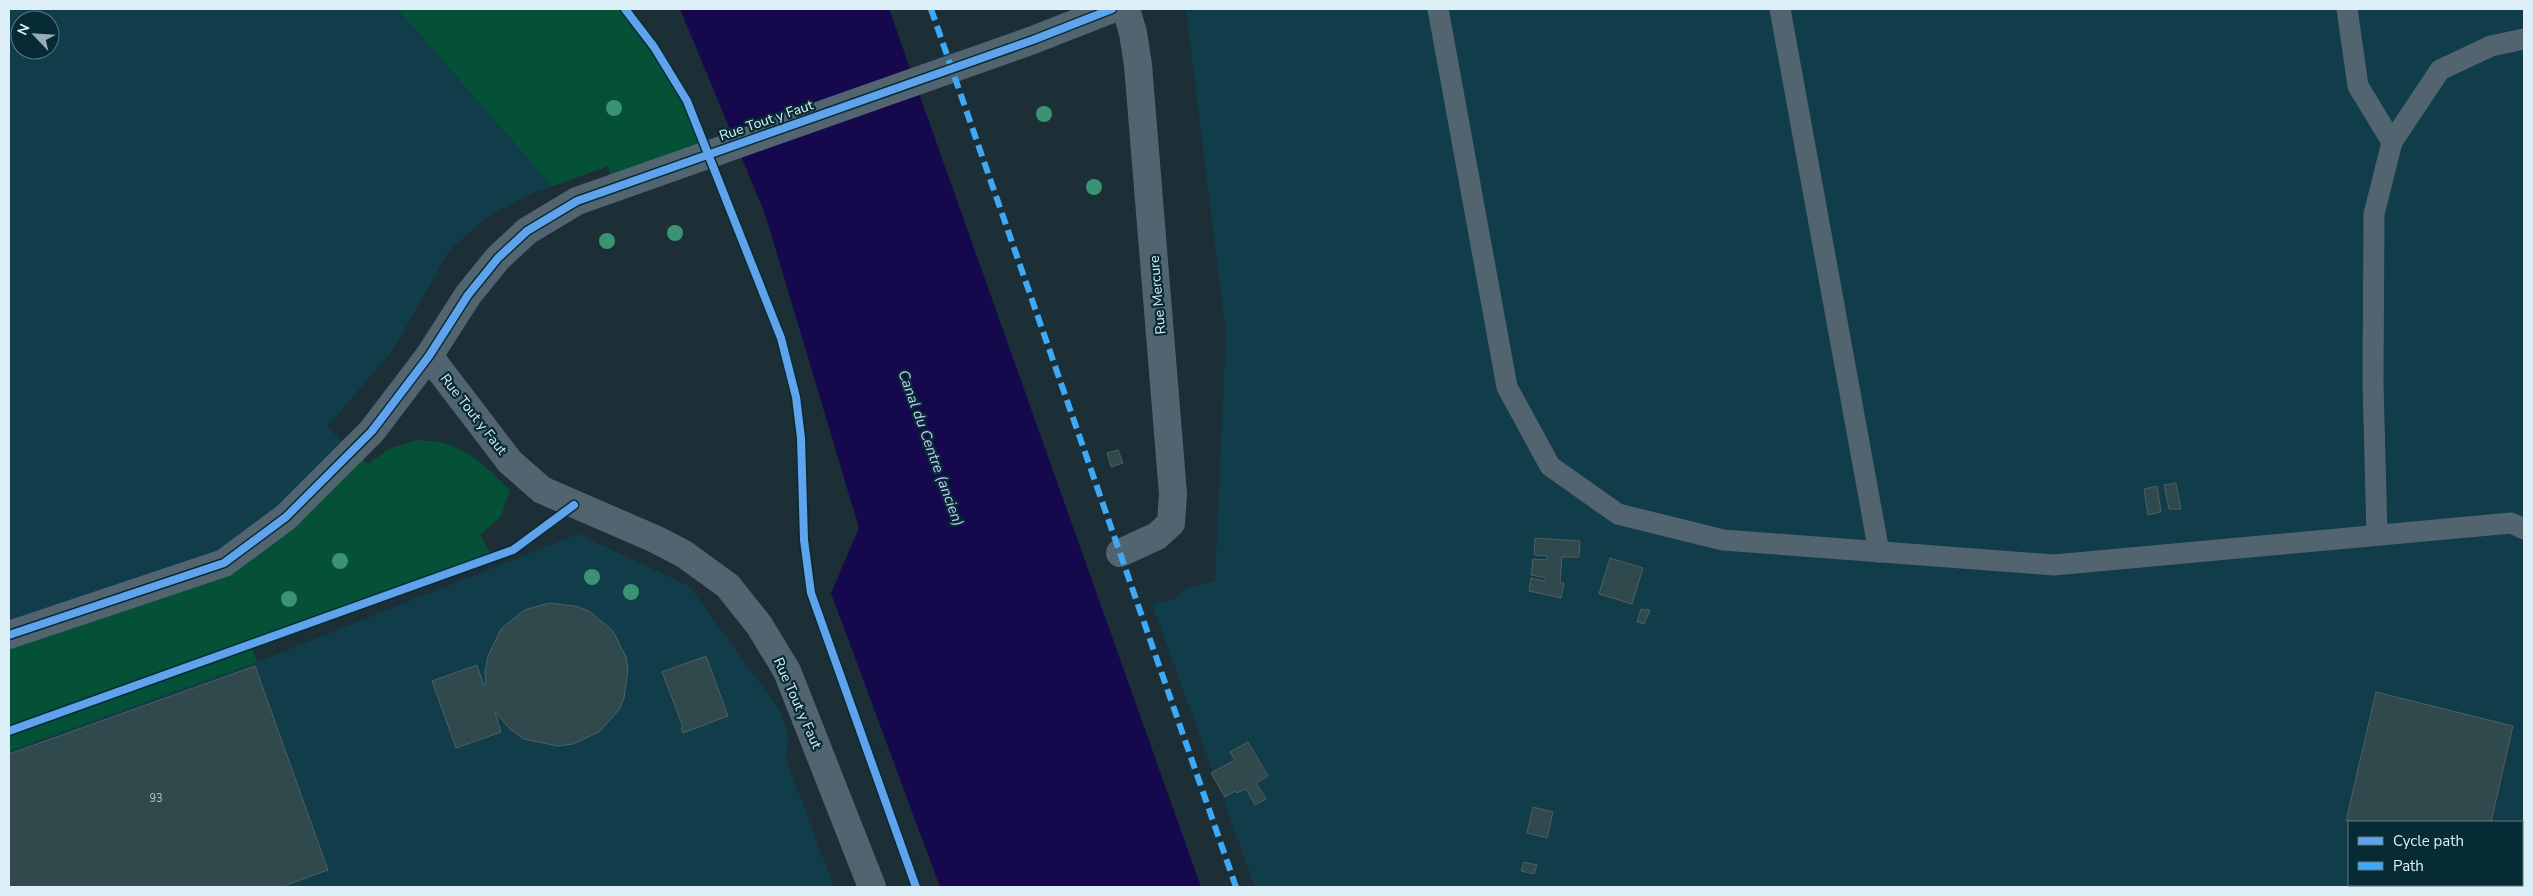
<svg xmlns="http://www.w3.org/2000/svg" width="2533" height="896" font-family="'Nunito Sans',sans-serif">
<rect width="100%" height="100%" fill="#1c2f36"/>
<g fill="#113c49" fill-rule="evenodd">
<path d="M9,9H543L609,166L531,194L487,217L449,251L393,350L327,427L368,464L9,688ZM20,20H50V50H20Z"/>
<path d="M1186,9H2524V887H1255L1152,604L1174,599L1187,588L1215,581L1226,333ZM2349,822H2522V885H2349Z"/>
<path d="M578,534L689,586L779,709L788,736L786,759L834,887H9V751L257,662Z"/>
</g>
<g fill="#055138">
<path d="M398,9H625L654,47L687,101L709,154L612,188L608,166L552,186Z"/>
<path d="M416,440C425,441 435,441 443,443C470,450 492,472 510,490L501,516L480,535L492,557L251,645L257,662L9,751V635L224,563L353,451L368,464L389,449Z"/>
</g>
<path fill="#16084c" d="M680,9H889L1201,887H940L831,593L859,528L765,214Z"/>
<g fill="#30494d" stroke="#4f5f61">
<path d="M1118,450L1123,463L1111,467L1107,453Z"/>
<path d="M2176,483L2181,509H2169L2164,485Z"/>
<path d="M2157,486L2161,512L2148,515L2144,489Z"/>
<path d="M1535,538L1580,541L1579,557H1562L1560,583H1564L1561,598L1529,591L1531,578L1545,581L1546,578L1531,575L1533,559L1547,560V556L1534,555Z"/>
<path d="M1610,558L1643,568L1632,604L1599,594Z"/>
<path d="M549,603L575,606L589,611L613,631L626,657L628,670L624,698L619,710L599,732L573,744L558,746L524,739L509,728L495,712L501,732L456,748L432,681L477,665L484,686L486,685L485,671L488,656L501,629L524,610Z"/>
<path d="M1641,609L1650,610L1644,624L1637,622Z"/>
<path d="M706,656L728,716L683,733L681,728L683,727L662,672Z"/>
<path d="M255,666L328,870L281,887H9V754Z"/>
<path d="M2376,692L2513,726L2491,822L2346,821Z"/>
<path d="M1248,742L1268,776L1256,783L1266,799L1255,805L1246,789L1237,793L1235,791L1225,797L1211,773L1235,760L1230,752Z"/>
<path d="M1533,807L1553,812L1547,838L1527,833Z"/>
<path d="M1524,862L1537,865L1534,874L1521,871Z"/>
</g>
<g fill="none" stroke-linecap="round" stroke-linejoin="round">
<g stroke="#536471" stroke-width="21">
<path d="M1438,9L1507,387L1550,466L1618,514L1723,540L2054,565L2511,523L2524,529"/>
<path d="M1780,9L1879,552"/>
<path d="M2347,9L2358,86L2392,142"/>
<path d="M2377,535L2373,382L2374,214L2392,142L2440,70L2491,46L2524,39"/>
</g>
<g stroke="#536471" stroke-width="28">
<path d="M429,356L510,462L542,490L655,539L684,554L728,586L759,625L787,671L872,887"/>
<path d="M1120,553L1157,536L1171,523L1173,494L1138,65L1133,33L1126,9"/>
<path d="M9,635L224,563L286,517L372,431L429,356L468,295L498,258L527,231L577,201L1033,40L1112,9"/>
</g>
<path stroke="#3fa9f5" stroke-width="6" stroke-dasharray="12 6" stroke-linecap="butt" d="M931,9L1236,887"/>
<g stroke="#062b35" stroke-width="11">
<g id="cycleway">
<path d="M625,9L654,47L687,101L781,338L796,397L801,438L804,540L811,593L916,887"/>
<path d="M9,635L224,563L286,517L372,431L429,356L468,295L498,258L527,231L577,201L1033,40L1112,9"/>
<path d="M9,731L513,550L574,505"/>
</g>
</g>
<use href="#cycleway" stroke="#60a3ed" stroke-width="8"/>
</g>
<g fill="#3c9374">
<circle cx="614" cy="108" r="8"/>
<circle cx="1044" cy="114" r="8"/>
<circle cx="1094" cy="187" r="8"/>
<circle cx="675" cy="233" r="8"/>
<circle cx="607" cy="241" r="8"/>
<circle cx="340" cy="561" r="8"/>
<circle cx="592" cy="577" r="8"/>
<circle cx="631" cy="592" r="8"/>
<circle cx="289" cy="599" r="8"/>
</g>
<g text-anchor="middle" stroke-width="4.5" stroke-linejoin="round" paint-order="stroke">
<g font-size="11" fill="#b1c6cc">
<text x="156" y="802">93</text>
</g>
<g font-size="14" fill="#dceff6" stroke="#062b35">
<text transform="translate(766 120) rotate(-19)" y="5">Rue Tout y Faut</text>
<text transform="translate(1157 295) rotate(-95)" y="5">Rue Mercure</text>
<text transform="translate(474 414) rotate(52)" y="5">Rue Tout y Faut</text>
<text transform="translate(798 703) rotate(66)" y="5">Rue Tout y Faut</text>
</g>
<g font-size="15" font-style="italic" fill="#c7ccf7" stroke="#062b35">
<text transform="translate(931 448) rotate(70)" y="5">Canal du Centre (ancien)</text>
</g>
</g>
<rect width="2533" height="896" fill="none" stroke="#dceff6" stroke-width="20"/>
<rect x="2348" y="821" width="175" height="65" fill="#062b35" stroke="#5c7982"/>
<rect x="2358" y="837" width="25" height="8" fill="#60a3ed" stroke="#5c7982"/>
<text x="2393" y="846" font-size="15" fill="#dceff6">Cycle path</text>
<rect x="2358" y="862" width="25" height="8" fill="#3fa9f5" stroke="#5c7982"/>
<text x="2393" y="871" font-size="15" fill="#dceff6">Path</text>
<g transform="translate(35 35) rotate(295)"><circle r="24" fill="#062b35" stroke="#5c7982"/>
<path d="M0-4L9 19L0 12L-9 19Z" fill="#99acb3"/>
<text y="-8" font-size="14" font-weight="bold" text-anchor="middle" fill="#dceff6">N</text>
</g>
</svg>
